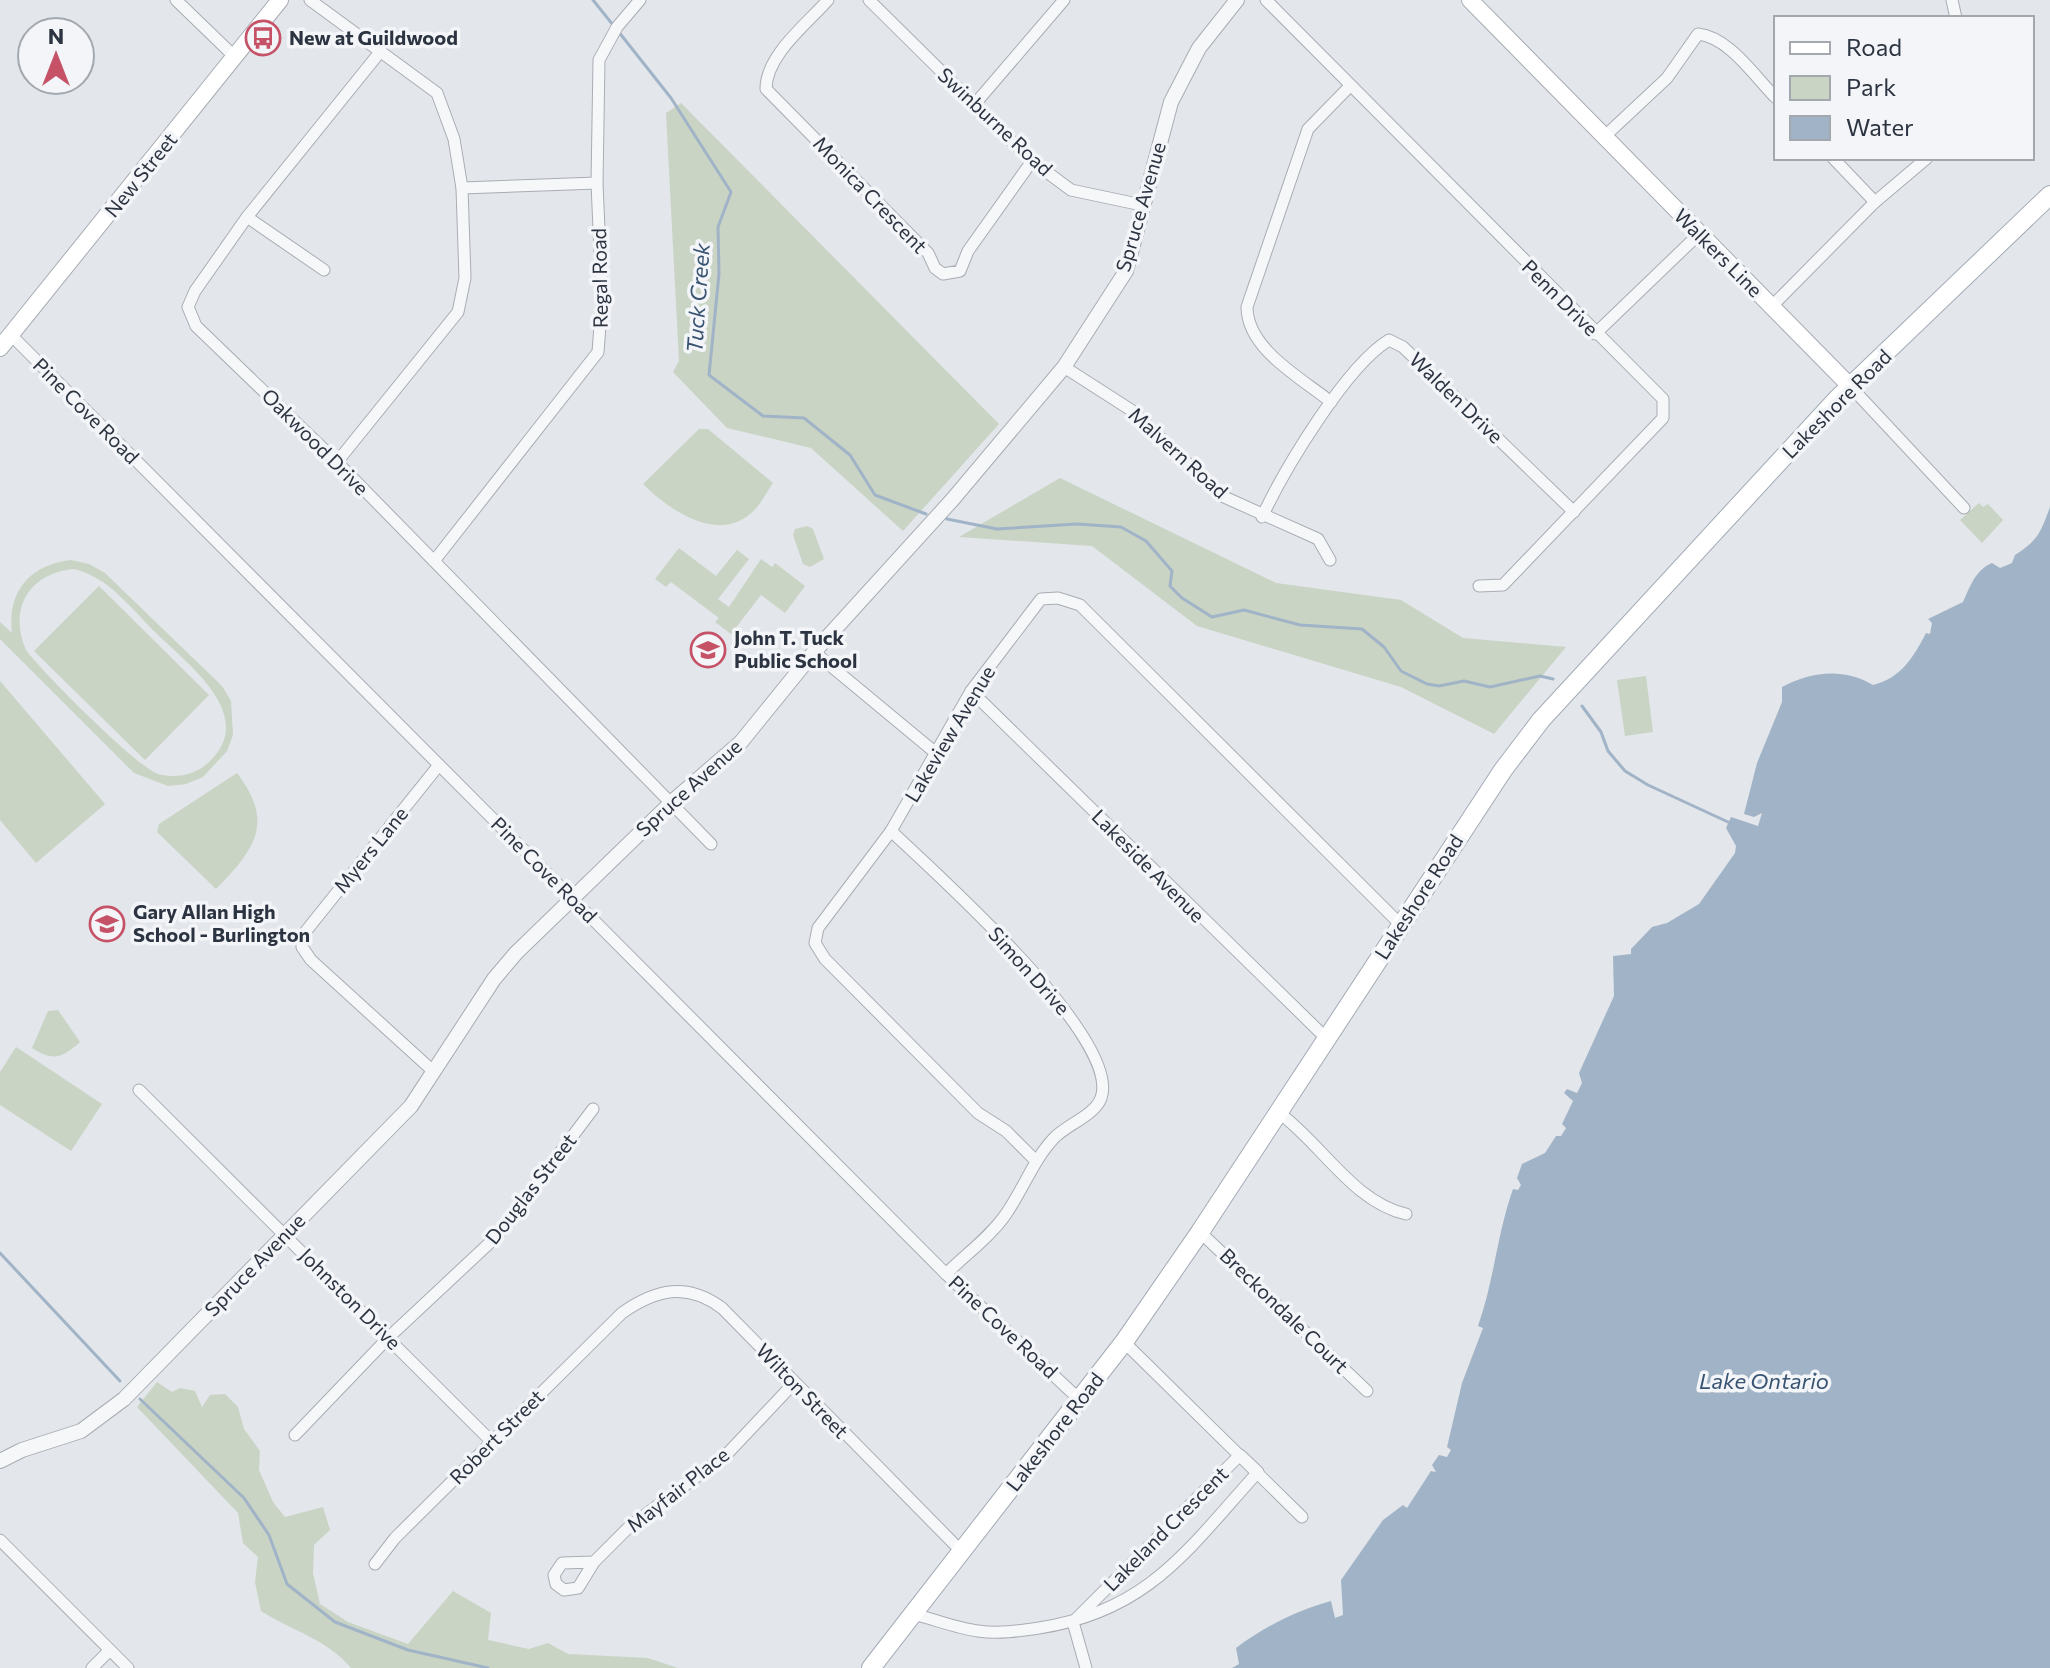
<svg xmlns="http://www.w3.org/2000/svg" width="2050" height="1668" font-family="Commissioner,sans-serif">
<rect width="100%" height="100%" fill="#e3e6ea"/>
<g fill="#c9d4c5" fill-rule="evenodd">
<path d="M681,103L999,424L903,531L811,448L727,428L673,372L679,361L666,113Z"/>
<path d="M699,429H708L773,483C766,493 760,506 750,514C716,543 668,509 643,484Z"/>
<path d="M1060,478L1276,583L1401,600L1463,638L1566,647L1494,734L1401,687L1197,626L1092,546L959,537Z"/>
<path d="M1979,503L1983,507L1988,504L2003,520L1982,543L1960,520Z"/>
<path d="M807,526L813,529L824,559L810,567L803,564L793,535L795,529Z"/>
<path d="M679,548L716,576L737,550L749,559L718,599L729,607L761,559L772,567L775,563L805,586L785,613L761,595L731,634L715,622L719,618L671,582L666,587L655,579Z"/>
<path d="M71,560L89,564L105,573L222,686L231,701L233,735L227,751L203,777L186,784L168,786L134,773L0,639V622L12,633C7,592 29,565 71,560ZM74,569C108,577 130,607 154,631C186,663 259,715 209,762C196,775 176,779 158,774C137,767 41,671 26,650C8,609 29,573 74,569Z"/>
<path d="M99,586L209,695L145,760L34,651Z"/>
<path d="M1646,676L1653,732L1625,736L1617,680Z"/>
<path d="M0,681L105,804L36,863L0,820Z"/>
<path d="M237,773C275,823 255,849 216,889L157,832L159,824Z"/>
<path d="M58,1010L80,1042C61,1059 53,1061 32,1048L48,1011Z"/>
<path d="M16,1047L102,1104L71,1151L0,1105V1072Z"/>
<path d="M157,1382L172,1392L180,1388L195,1391L202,1407L210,1395L225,1394L238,1407L244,1429L260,1451L259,1470L273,1502L285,1517L323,1507L330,1530L314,1545L313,1573L320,1604L348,1622L408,1644L453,1591L491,1613L488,1640L529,1649L548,1643L568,1654L648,1658L678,1668H351C327,1639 292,1631 261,1611L255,1582L258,1557L243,1543L238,1513L137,1407Z"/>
</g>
<path fill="#a1b4c7" d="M2050,507V1668H1232L1239,1664L1236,1648C1265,1626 1298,1610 1331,1601L1335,1618L1343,1615L1341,1580L1383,1520L1403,1505L1407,1508L1431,1471L1436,1472L1432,1465L1439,1455L1447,1457L1451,1450L1447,1447L1462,1383L1483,1328L1478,1326C1494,1281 1497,1234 1513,1189L1518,1190L1521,1185L1517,1178L1522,1164L1545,1153L1556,1136H1561L1566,1128L1562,1124L1573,1101L1564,1093L1567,1089L1577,1093L1582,1083L1579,1073L1614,996L1613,956L1631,954V949L1652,927L1667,923L1699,904L1735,853L1736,846L1726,828L1731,817L1758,826L1762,813L1754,817L1744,814L1757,763L1782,702V687C1812,671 1844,668 1873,685C1901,678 1913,658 1926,633L1930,634L1932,623L1928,619L1963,602C1970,587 1975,570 1992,563L2000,568L2012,563L2015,555C2039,540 2041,531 2050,507Z"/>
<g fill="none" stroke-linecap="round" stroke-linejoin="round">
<g stroke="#a1b4c7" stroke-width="3">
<path d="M593,0L613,25"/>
<path d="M618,31L671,98L731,192L718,227L719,274L709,375L763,416L804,418L850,455L875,495L926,514"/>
<path d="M947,519L997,529L1077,524L1121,527L1146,541L1172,571L1170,586L1182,598L1212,617L1244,610L1300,625L1362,629L1384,647L1401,671L1427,684L1439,686L1464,681L1490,687L1540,676L1553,679"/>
<path d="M1582,706L1601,732L1608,751L1625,771L1648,785L1728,822"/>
<path d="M0,1253L120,1381"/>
<path d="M140,1399L244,1498L269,1535L287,1584L335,1622L408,1650L488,1668"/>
</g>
<g stroke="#a8adb4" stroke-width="13">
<g id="minor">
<path d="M176,0L236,58"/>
<path d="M310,0L437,93L454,139L462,188L465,278L458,312L337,462"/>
<path d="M828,0C807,24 766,55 766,89L928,253L935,268L943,274L960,271L968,251L1032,161"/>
<path d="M869,0L1032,161L1071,190L1142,205"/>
<path d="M1266,0L1663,399V418L1503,585L1479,586"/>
<path d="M1952,0L1956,18"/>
<path d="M380,52L247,217L195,291L188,307L196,326L337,462L711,844"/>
<path d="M974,105L1064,0"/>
<path d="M1605,136L1667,78L1698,34C1729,37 1755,77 1776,98"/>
<path d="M1833,158L1875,202"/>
<path d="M462,188L597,183"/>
<path d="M247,217L324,270"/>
<path d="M1772,306L1875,202L1927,158"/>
<path d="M1595,334L1699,234"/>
<path d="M11,335L946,1274L1081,1401"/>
<path d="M1064,367L1131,410L1222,496L1318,539L1330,560"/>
<path d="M1850,386L1964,508"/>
<path d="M1331,402C1301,378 1247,349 1247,307L1308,129L1350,86"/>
<path d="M1262,517C1284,470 1346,366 1389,340L1403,347L1574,512"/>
<path d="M434,561L598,352L602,299L597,183L599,60L617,27L640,0"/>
<path d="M814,652L937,754"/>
<path d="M971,691L1327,1039"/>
<path d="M891,831C933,871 1123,1039 1101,1098C1095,1115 1068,1124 1055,1137C1033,1160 1024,1188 1006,1214C991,1236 965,1255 946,1274"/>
<path d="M433,1071L311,960L302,947V936L439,765"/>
<path d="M139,1090L492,1442"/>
<path d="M1278,1112C1321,1143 1353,1202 1406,1214"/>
<path d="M1035,1160L1006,1131L978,1113L825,959L815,943L818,928L891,831L971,691L1041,599L1058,598L1080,605L1401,925"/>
<path d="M1200,1232L1367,1391"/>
<path d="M1124,1342L1302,1517"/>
<path d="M295,1435L388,1338L497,1236L593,1109"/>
<path d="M0,1540L128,1668"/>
<path d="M594,1562L562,1563L554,1575L556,1584L564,1590L578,1588L594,1562L629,1527L727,1454L794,1383"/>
<path d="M375,1564L395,1538L622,1313C656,1289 687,1282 722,1308L962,1552"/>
<path d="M913,1614C934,1619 956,1628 978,1631C998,1634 1019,1631 1039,1628C1149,1611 1188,1549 1258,1472L1240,1455L1073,1622"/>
<path d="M1073,1622L1086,1668"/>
<path d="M92,1668L110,1650"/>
</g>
</g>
<g stroke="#a8adb4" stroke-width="16">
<path id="tertiary" d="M0,1461L22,1450L81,1431L124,1399L411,1106L494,979L516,953L673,801L741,742L814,652L953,499L1064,367L1126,271L1171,102L1199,48L1237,0"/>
</g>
<g stroke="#a8adb4" stroke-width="18">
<g id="secondary">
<path d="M1470,0L1850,386"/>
<path d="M0,348L280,0"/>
</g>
</g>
<g stroke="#a3abb5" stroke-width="20">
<path id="primary" d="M871,1668L1124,1342L1200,1232L1503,770L1541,720L1837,399L2050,195"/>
</g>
<use href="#minor" stroke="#f6f7f9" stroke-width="11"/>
<use href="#tertiary" stroke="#f6f7f9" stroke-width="14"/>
<use href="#secondary" stroke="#fff" stroke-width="16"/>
<use href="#primary" stroke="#fff" stroke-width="18"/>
</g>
<defs>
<g id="bus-ring" transform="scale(1.8)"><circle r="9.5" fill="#f3f5f8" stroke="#c55266" stroke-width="1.5"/><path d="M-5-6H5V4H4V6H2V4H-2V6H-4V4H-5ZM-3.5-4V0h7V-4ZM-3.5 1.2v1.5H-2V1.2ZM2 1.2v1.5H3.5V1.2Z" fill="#c55266"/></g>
<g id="school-ring" transform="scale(1.8)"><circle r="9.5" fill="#f3f5f8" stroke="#c55266" stroke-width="1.5"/><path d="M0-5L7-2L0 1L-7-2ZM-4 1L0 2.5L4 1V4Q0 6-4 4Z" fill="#c55266"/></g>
</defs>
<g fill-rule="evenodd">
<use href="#bus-ring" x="263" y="38"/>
<use href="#school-ring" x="708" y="650"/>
<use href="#school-ring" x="107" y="924"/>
</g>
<g text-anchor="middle" stroke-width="7" stroke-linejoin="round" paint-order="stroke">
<g font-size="20" font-weight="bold" fill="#2c3441" stroke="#f3f5f8" text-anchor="start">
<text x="289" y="45">New at Guildwood</text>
<text x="734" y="645">John T. Tuck<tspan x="734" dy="23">Public School</tspan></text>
<text x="133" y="919">Gary Allan High<tspan x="133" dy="23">School - Burlington</tspan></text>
</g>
<g font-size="20" fill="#2c3441" stroke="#f3f5f8">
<text transform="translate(995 122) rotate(43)" y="7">Swinburne Road</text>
<text transform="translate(141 175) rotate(-51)" y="7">New Street</text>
<text transform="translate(870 195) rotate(46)" y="7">Monica Crescent</text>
<text transform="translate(1141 207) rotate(-74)" y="7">Spruce Avenue</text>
<text transform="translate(1718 253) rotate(45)" y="7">Walkers Line</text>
<text transform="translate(600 278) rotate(-91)" y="7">Regal Road</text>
<text transform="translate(1560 298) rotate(45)" y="7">Penn Drive</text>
<text transform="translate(1456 398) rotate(44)" y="7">Walden Drive</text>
<text transform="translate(1837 404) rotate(-45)" y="7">Lakeshore Road</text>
<text transform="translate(86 411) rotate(45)" y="7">Pine Cove Road</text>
<text transform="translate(315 442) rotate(45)" y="7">Oakwood Drive</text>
<text transform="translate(1178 453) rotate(42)" y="7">Malvern Road</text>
<text transform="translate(950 734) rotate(-59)" y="7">Lakeview Avenue</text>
<text transform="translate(689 788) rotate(-42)" y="7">Spruce Avenue</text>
<text transform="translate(371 850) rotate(-51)" y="7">Myers Lane</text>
<text transform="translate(1148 866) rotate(45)" y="7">Lakeside Avenue</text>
<text transform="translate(544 870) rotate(45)" y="7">Pine Cove Road</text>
<text transform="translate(1419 897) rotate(-57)" y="7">Lakeshore Road</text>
<text transform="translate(1029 971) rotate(48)" y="7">Simon Drive</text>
<text transform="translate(531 1189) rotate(-52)" y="7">Douglas Street</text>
<text transform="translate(255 1265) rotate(-46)" y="7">Spruce Avenue</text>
<text transform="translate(350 1299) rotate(45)" y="7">Johnston Drive</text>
<text transform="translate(1284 1311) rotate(44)" y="7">Breckondale Court</text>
<text transform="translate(1003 1327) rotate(43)" y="7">Pine Cove Road</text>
<text transform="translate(802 1391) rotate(46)" y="7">Wilton Street</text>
<text transform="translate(1055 1432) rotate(-52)" y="7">Lakeshore Road</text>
<text transform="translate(497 1437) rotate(-45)" y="7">Robert Street</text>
<text transform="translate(678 1490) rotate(-38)" y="7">Mayfair Place</text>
<text transform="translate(1166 1529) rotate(-45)" y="7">Lakeland Crescent</text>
</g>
<g font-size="22" font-style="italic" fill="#395473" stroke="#f3f5f8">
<text transform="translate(698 298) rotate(-86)" y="8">Tuck Creek</text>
<text x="1764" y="1389">Lake Ontario</text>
</g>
</g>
<rect x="1774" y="16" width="260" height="144" fill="#f3f5f8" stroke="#a3a8af" stroke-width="2"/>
<rect x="1790" y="42" width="40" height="12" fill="#ffffff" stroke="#a3a8af" stroke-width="2"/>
<text x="1846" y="56" font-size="24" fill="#2c3441">Road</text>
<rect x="1790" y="76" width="40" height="24" fill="#c9d4c5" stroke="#a3a8af" stroke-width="2"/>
<text x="1846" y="96" font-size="24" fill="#2c3441">Park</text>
<rect x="1790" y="116" width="40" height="24" fill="#a1b4c7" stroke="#a3a8af" stroke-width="2"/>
<text x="1846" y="136" font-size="24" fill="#2c3441">Water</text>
<g transform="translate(56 56)"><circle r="38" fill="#f3f5f8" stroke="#a3a8af" stroke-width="2"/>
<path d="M0-6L14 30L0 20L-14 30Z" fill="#c55266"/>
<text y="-12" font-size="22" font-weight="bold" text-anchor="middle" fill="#2c3441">N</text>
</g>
</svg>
